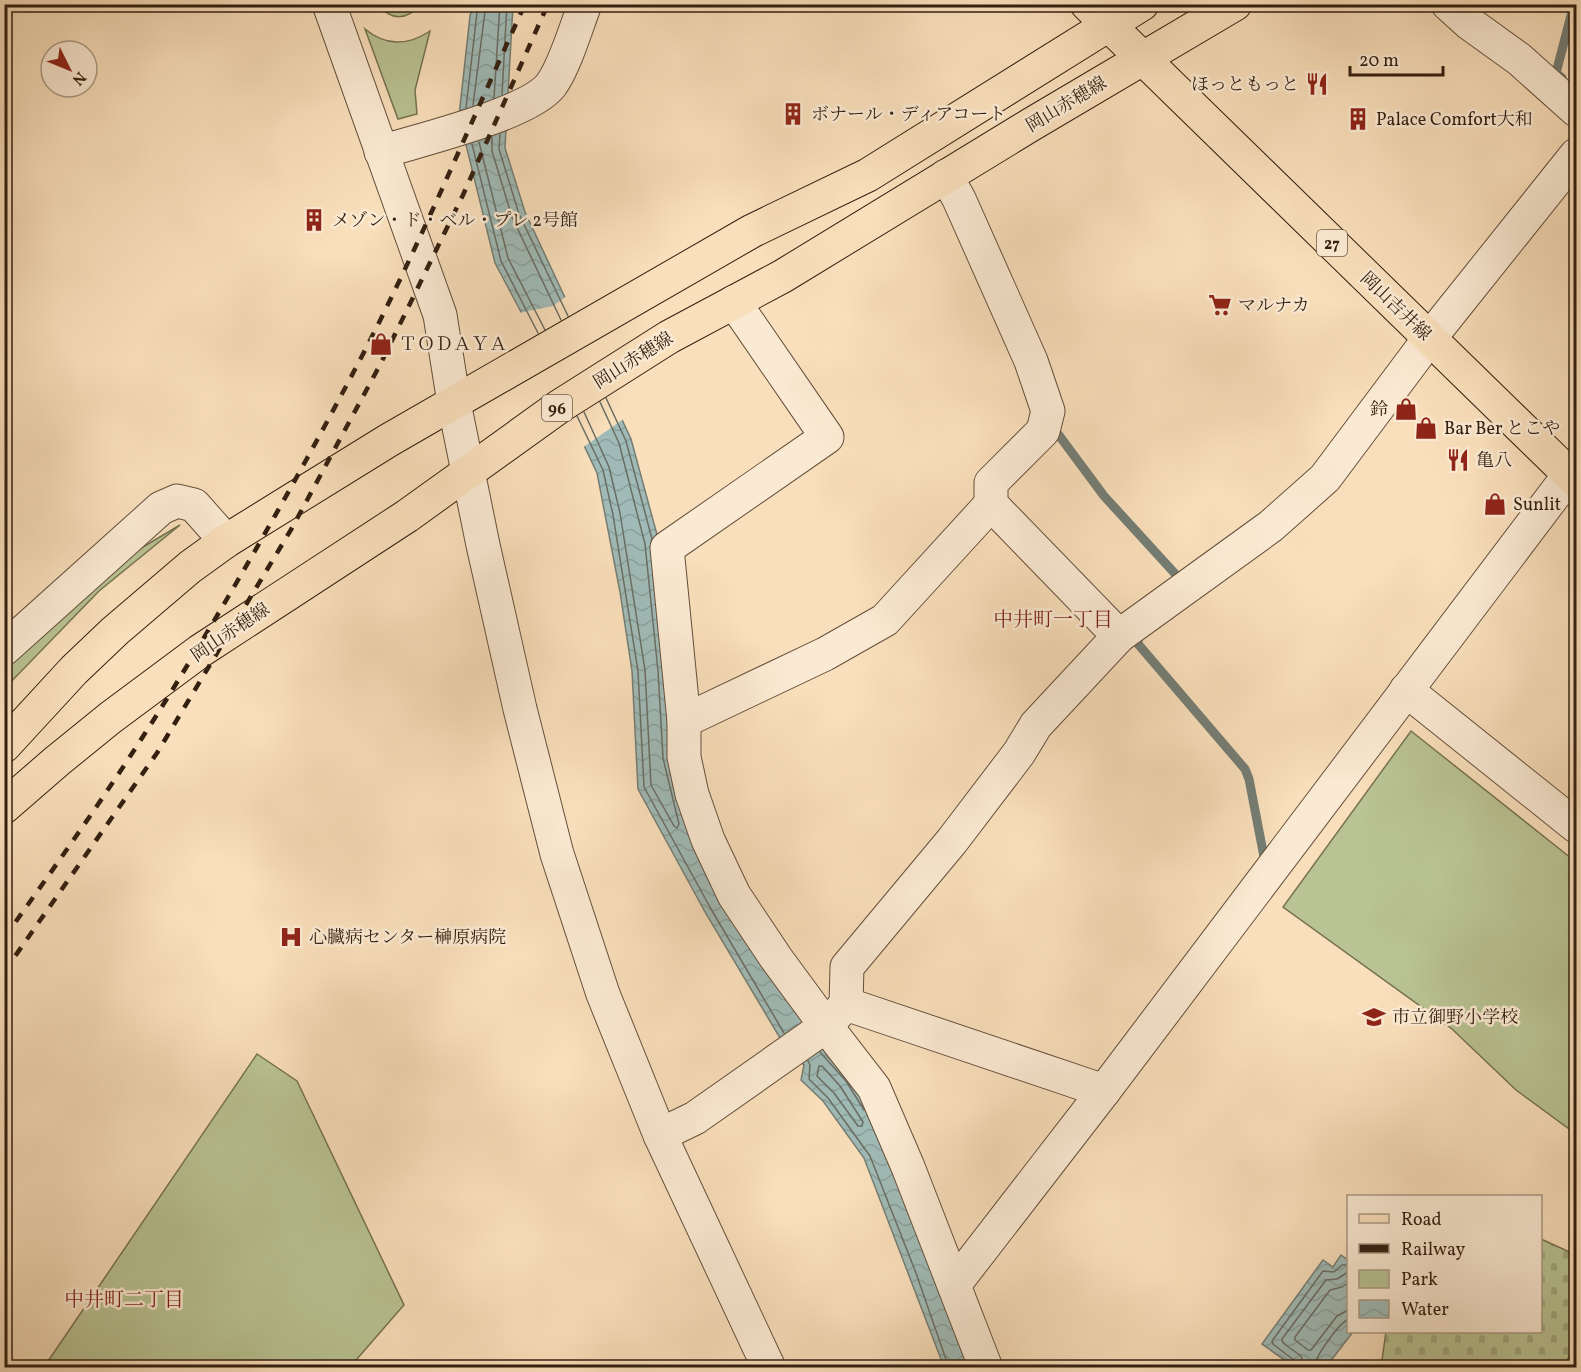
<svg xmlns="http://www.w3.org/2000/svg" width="1581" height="1372" font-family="Vollkorn,'Noto Serif JP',serif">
<defs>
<pattern id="cemetery-stones" width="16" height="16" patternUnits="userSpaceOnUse" patternTransform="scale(1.5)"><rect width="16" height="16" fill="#b9c393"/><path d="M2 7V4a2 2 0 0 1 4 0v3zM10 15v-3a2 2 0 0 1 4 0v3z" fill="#a0a77e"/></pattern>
<pattern id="water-waves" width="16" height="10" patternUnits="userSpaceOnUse" patternTransform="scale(1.5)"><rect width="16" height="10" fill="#a0bbb7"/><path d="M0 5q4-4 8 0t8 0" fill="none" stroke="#8aa09c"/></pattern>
</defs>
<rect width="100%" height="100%" fill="#f9dfbb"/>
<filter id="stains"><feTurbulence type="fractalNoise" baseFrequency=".00333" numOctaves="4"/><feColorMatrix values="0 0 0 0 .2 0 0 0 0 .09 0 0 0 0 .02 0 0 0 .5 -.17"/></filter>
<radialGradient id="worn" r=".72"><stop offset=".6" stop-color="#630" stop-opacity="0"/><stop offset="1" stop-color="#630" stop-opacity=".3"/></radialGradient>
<g fill="#b9c393" stroke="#767152" stroke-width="1.5">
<path d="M380,5H419C408,20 390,21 380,5Z"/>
<path d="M365,29C385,46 408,46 430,31L415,90L417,114L398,119Z"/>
<path d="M180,525L99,591L5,688V664L116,563Z"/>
<path d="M1411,731L1576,862V1134L1516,1090L1452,1029L1283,907Z"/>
<path d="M257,1054L297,1081L404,1305L350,1367H44Z"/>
</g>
<path fill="url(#cemetery-stones)" stroke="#767152" stroke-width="1.5" d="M1541,1239L1576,1255V1345L1563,1367H1381L1386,1332H1540Z"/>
<g fill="url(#water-waves)" stroke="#747d74" stroke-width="1.5">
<path d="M473,5H513L505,148L525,212L631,439L659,542L676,757L875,1116L977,1367H944L864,1158L823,1101L801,1080L804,1065L783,1043L705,912L638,789L632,671L620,592L597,473L521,312L495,263L459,116L470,16Z"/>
<path d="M1341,1255L1348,1260V1332H1353L1326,1367H1294L1262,1344L1323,1260L1333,1267Z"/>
</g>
<path fill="#f9dfbb" d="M568,295L625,418L582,448L519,313L553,306Z"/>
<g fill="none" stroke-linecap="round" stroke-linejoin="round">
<g stroke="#6a6d64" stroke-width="1.5">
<path d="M502,94L507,4"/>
<path d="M494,98L500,4"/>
<path d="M473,105L486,4"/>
<path d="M466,108L478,4"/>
<path d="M500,134L499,149L519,214L568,316"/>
<path d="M492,137V151L512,217L561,320"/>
<path d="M479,142L508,258L545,330"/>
<path d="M472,144L501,261L538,333"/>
<path d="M606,398L626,441L652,539"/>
<path d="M584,412L609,467L620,513L645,670L651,785L674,826L677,828L679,824L663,758L658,671L645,544L619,443L600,402"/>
<path d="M577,416L603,470L613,515L638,671L644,787L711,909L784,1033"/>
<path d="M820,1052L846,1081L864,1110"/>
<path d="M808,1061L810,1065L809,1079L828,1098L870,1156L916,1273L949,1368"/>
<path d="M819,1066H822L840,1086L863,1122L862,1126H858L834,1093L817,1076Z"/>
<path d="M1348,1283L1342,1287L1330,1290L1295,1337V1340L1308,1350H1311L1337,1316L1348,1310"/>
<path d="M1297,1368L1295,1361L1273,1344L1272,1341L1323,1271L1334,1272L1342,1265H1348"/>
<path d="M1305,1368L1301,1356L1283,1343L1282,1339L1326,1280L1337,1279L1348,1272"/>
<path d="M1314,1368C1315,1356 1338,1325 1348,1319"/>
</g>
<g stroke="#747d74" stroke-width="9">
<path d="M1562,78L1556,73L1574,4"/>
<path d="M1058,434L1104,496L1179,578"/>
<path d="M1138,631V644L1245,769L1249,779L1264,857"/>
</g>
<g stroke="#644f3b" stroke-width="35">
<g id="minor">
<path d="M329,4L440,315L454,403L483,545L520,709L557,854L603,994L660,1135L769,1368"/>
<path d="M1448,4L1469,23L1519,59L1576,110"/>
<path d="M381,152C419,140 529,114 551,85C565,66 576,27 585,4"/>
<path d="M946,176L959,199L1031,361L1048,411L1043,431L991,483V504L1119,636"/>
<path d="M734,302L827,437L667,548L684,721V757L692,794L708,840L734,895L776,958L826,1026L874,1088L908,1167L986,1368"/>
<path d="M4,649L161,508L177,501L194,505L226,541"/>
<path d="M1406,690L1576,826"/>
<path d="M684,721L825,654L885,620L991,504"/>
<path d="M846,1004L1104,1091"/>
<path d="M660,1135L695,1118L826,1026L846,1004L847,967L952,841L1019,753L1036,725L1119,636L1271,526L1325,478L1429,339L1576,155"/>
<path d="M954,1285L1104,1091L1570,474"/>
</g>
</g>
<g stroke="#331f10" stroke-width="35">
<g id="major">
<path d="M1087,4L1576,481"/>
<path d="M4,746L74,670L115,631L190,567L226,541L389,440L752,231L868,175L1142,4"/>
<path d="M4,807L57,761L110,718L200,651L407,516L560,406L669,337L783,276L1032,124L1235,4"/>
</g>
</g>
<use href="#minor" stroke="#fbead3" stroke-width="33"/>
<use href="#major" stroke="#f9dfbb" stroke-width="33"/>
<g stroke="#331f10" stroke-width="4.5" stroke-dasharray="10 10" stroke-linecap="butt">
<path d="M4,938C65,853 125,768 179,679C243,574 305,465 362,356C421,242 471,122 525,4"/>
<path d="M4,972L157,753L292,528L381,363L463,195L548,4"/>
</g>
</g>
<defs>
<g id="restaurant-bare" transform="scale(1.8)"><path d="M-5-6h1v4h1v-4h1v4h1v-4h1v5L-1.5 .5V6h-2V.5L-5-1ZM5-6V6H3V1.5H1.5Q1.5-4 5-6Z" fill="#8f2418" stroke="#fbead3" stroke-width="2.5" paint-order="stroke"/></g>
<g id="building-bare" transform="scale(1.8)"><path d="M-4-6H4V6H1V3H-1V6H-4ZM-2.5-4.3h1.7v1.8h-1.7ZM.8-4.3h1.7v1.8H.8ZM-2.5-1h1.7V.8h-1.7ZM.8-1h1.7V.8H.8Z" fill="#8f2418" stroke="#fbead3" stroke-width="2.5" paint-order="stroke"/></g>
<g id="supermarket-bare" transform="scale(1.8)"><path d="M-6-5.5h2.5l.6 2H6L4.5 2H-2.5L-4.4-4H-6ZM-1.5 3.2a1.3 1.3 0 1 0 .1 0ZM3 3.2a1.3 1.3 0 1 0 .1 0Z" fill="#8f2418" stroke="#fbead3" stroke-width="2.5" paint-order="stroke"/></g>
<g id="shop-bare" transform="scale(1.8)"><path d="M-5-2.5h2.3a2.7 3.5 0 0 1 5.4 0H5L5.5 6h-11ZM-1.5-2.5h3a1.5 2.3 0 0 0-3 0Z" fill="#8f2418" stroke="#fbead3" stroke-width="2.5" paint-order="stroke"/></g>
<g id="hospital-bare" transform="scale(1.8)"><path d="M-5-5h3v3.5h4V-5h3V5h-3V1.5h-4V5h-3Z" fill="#8f2418" stroke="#fbead3" stroke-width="2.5" paint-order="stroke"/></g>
<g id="school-bare" transform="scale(1.8)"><path d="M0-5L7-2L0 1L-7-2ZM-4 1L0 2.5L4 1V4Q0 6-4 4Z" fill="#8f2418" stroke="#fbead3" stroke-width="2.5" paint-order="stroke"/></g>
</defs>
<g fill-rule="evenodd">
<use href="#restaurant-bare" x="1317" y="84"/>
<use href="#building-bare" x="793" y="114"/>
<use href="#building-bare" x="1358" y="119"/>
<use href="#building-bare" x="314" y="220"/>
<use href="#supermarket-bare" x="1220" y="305"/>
<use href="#shop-bare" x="381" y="344"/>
<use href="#shop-bare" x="1406" y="409"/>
<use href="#shop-bare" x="1426" y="428"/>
<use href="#restaurant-bare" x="1458" y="460"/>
<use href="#shop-bare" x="1495" y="504"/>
<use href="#hospital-bare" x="291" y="937"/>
<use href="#school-bare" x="1374" y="1017"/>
</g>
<g text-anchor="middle" stroke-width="5" stroke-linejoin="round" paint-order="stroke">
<g fill="#fbead3" stroke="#6f5c4a" stroke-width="1.5">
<rect x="1317" y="230" width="30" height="26" rx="4.5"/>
<rect x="542" y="395" width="30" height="26" rx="4.5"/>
</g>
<g font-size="16" font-weight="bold" fill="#331f10">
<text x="1332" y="249">27</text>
<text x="557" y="414">96</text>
</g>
<g font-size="18" fill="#331f10" stroke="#fbead3" text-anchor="start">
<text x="1299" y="90" text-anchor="end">ほっともっと</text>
<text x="811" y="120">ボナール・ディアコート</text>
<text x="1376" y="125">Palace Comfort大和</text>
<text x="332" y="226">メゾン・ド・ベル・プレ 2号館</text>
<text x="1238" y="311">マルナカ</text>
<text x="399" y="350">ＴＯＤＡＹＡ</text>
<text x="1388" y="415" text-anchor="end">鈴</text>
<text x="1444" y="434">Bar Ber とこや</text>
<text x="1476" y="466">亀八</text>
<text x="1513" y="510">Sunlit</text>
<text x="309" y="943">心臓病センター榊原病院</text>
<text x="1392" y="1023">市立御野小学校</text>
</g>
<g font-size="18" fill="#331f10" stroke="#fbead3">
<text transform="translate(1066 104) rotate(-31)" y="6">岡山赤穂線</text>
<text transform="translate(1396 306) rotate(44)" y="6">岡山吉井線</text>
<text transform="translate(633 360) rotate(-32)" y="6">岡山赤穂線</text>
<text transform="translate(230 632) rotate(-34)" y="6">岡山赤穂線</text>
</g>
<g font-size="20" fill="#7a1f14" stroke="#fbead3">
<text x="1053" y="626">中井町一丁目</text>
<text x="124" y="1306">中井町二丁目</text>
</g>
</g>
<rect width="1581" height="1372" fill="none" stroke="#f9dfbb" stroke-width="24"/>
<rect x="6" y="6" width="1569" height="1360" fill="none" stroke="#331f10" stroke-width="3"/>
<rect x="12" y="12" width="1557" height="1348" fill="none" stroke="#331f10" stroke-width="1.5"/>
<rect x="1347" y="1195" width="195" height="138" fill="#fbead3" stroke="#ab9985" stroke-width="1.5"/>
<rect x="1359" y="1214" width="30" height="9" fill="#f9dfbb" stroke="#ab9985" stroke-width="1.5"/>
<text x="1401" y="1225" font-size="18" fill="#331f10">Road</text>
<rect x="1359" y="1244" width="30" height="9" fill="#331f10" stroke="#ab9985" stroke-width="1.5"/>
<text x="1401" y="1255" font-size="18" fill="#331f10">Railway</text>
<rect x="1359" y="1270" width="30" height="18" fill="#b9c393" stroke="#ab9985" stroke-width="1.5"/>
<text x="1401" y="1285" font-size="18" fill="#331f10">Park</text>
<rect x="1359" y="1300" width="30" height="18" fill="url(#water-waves)" stroke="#ab9985" stroke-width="1.5"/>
<text x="1401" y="1315" font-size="18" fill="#331f10">Water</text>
<g transform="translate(69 69) rotate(133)"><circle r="28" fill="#fbead3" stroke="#ab9985" stroke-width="1.5"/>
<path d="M0-4.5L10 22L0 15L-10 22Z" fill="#8f2418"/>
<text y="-9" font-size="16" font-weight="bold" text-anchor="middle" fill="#331f10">N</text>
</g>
<path d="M1350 66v9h93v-9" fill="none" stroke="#331f10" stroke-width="3"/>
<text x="1359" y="66" font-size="18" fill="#331f10" stroke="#fbead3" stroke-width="4.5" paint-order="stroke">20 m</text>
<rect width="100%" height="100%" filter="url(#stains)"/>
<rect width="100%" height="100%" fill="url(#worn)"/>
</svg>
